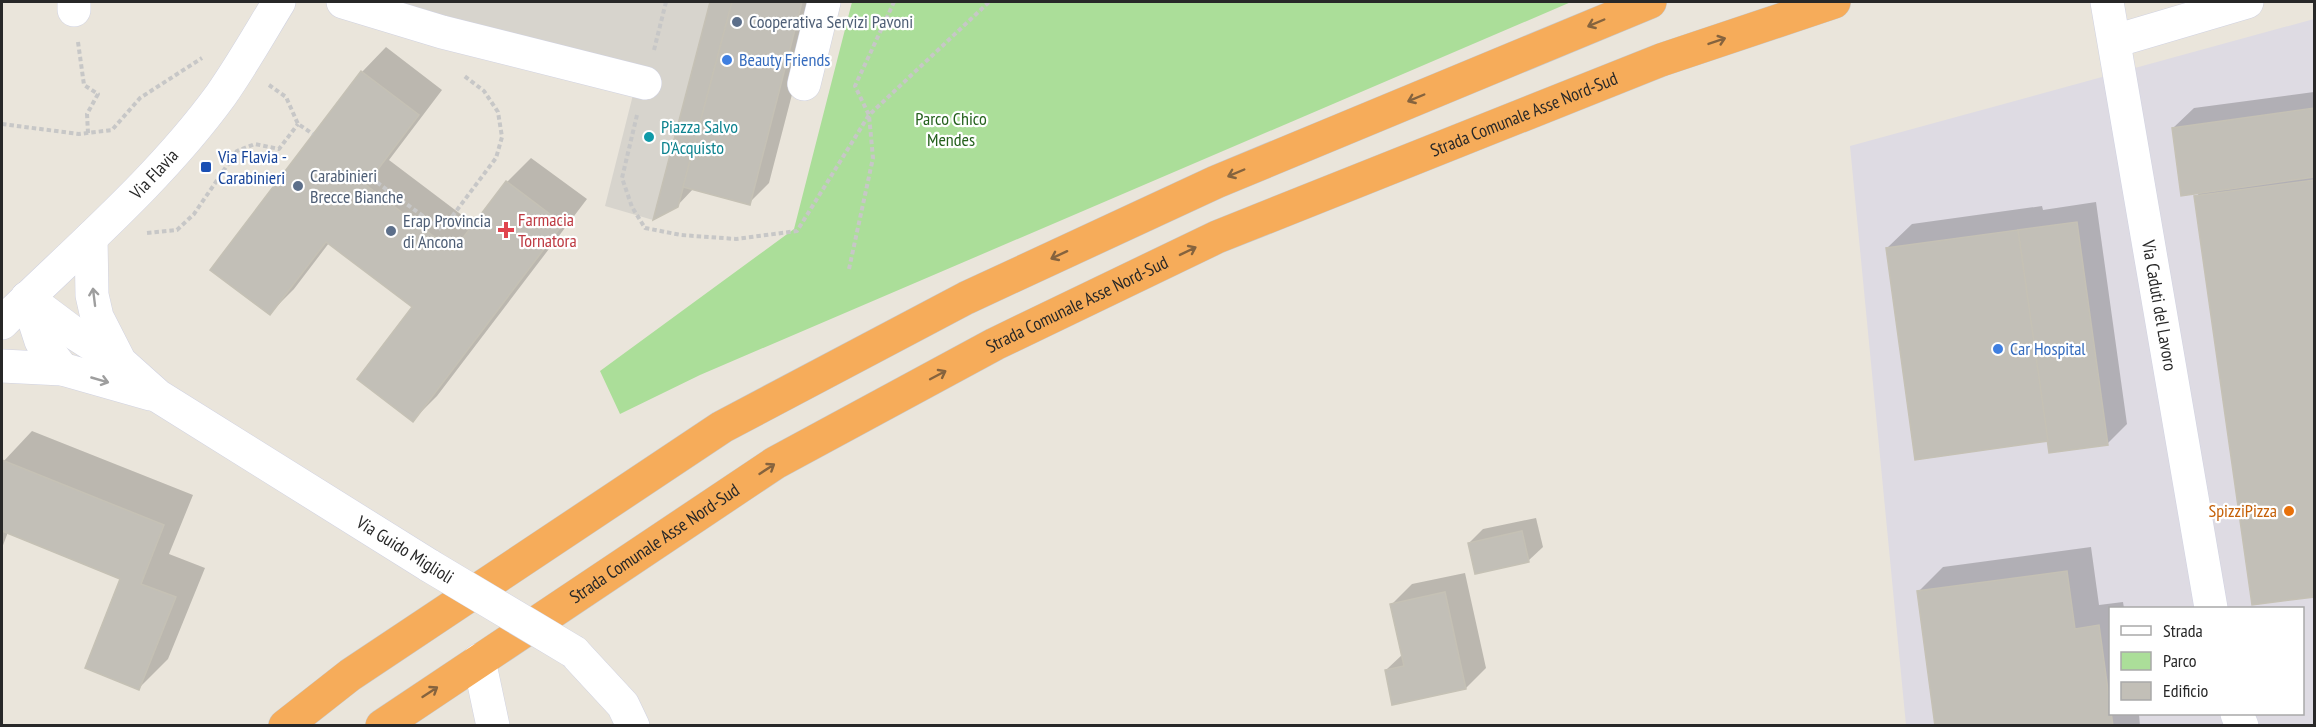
<svg xmlns="http://www.w3.org/2000/svg" width="2316" height="727" font-family="'PT Sans Narrow',sans-serif">
<rect width="100%" height="100%" fill="#eae5db"/>
<path fill="#dedbe3" fill-rule="evenodd" d="M2314,19V725H1906L1850,146ZM2110,608H2302V714H2110Z"/>
<path fill="#abde99" d="M852,2H1571L700,375L620,414L600,371L794,229Z"/>
<path fill="#d7d4cd" d="M389,2H710L653,220L605,206L640,67Z"/>
<g fill="#0003">
<path d="M712,2H816L769,183L749,203L694,188L677,206L655,217Z"/>
<path d="M386,47L442,90L389,160L475,225L507,182L531,158L587,199L437,396L413,420L414,307L329,243L294,289L270,313L212,269L362,72Z"/>
<path d="M2314,92V595L2253,604L2196,197L2201,191L2173,128L2194,108Z"/>
<path d="M2096,202L2127,424L2107,444L2049,440L1887,248L1912,224L2042,206L2043,210Z"/>
<path d="M32,431L193,495L169,554L205,568L168,659L139,688L122,578L8,532L2,548V463Z"/>
<path d="M1536,518L1543,547L1528,561L1469,543L1483,529Z"/>
<path d="M2091,547L2099,605L2123,602L2124,608H2110V714H2139L2140,726H1937L1918,592L1943,567Z"/>
<path d="M1465,573L1486,668L1466,688L1386,670L1403,654L1392,604L1412,584Z"/>
</g>
<g fill="#c2bfb7" stroke="#c5c1b5" stroke-width="1.5">
<path d="M710,2H732L678,207L653,220Z"/>
<path d="M732,2H802L750,205L683,187Z"/>
<path d="M361,71L419,115L366,185L453,251L506,181L563,224L413,422L357,379L412,307L326,242L270,315L210,270Z"/>
<path d="M2314,108V177L2181,196L2172,128Z"/>
<path d="M2314,180V597L2252,605L2194,196Z"/>
<path d="M2077,222L2108,445L2049,453L2018,230Z"/>
<path d="M2018,230L2048,441L1915,460L1886,248Z"/>
<path d="M2,460L164,525L141,584L176,597L139,690L85,668L120,579L2,531Z"/>
<path d="M1522,531L1529,562L1475,574L1468,543Z"/>
<path d="M2067,571L2075,629L2099,625L2113,726H1935L1917,591Z"/>
<path d="M1445,592L1466,689L1392,705L1385,670L1404,666L1390,604Z"/>
</g>
<g fill="none" stroke-linecap="round" stroke-linejoin="round">
<g stroke="#d0d2e1" stroke-width="34">
<g id="minor">
<path d="M343,2L442,32L645,83"/>
<path id="s1" d="M2107,2L2211,608"/>
<path d="M74,10V2"/>
<path d="M2115,41L2247,2"/>
<path d="M804,84L824,2"/>
<path d="M91,238L92,295L97,317L120,362L158,396L430,566"/>
<path d="M27,298L71,331L119,362"/>
<path d="M27,298L41,341L62,369"/>
<path id="s2" d="M2,323C76,250 159,180 221,95C242,65 260,33 279,2"/>
<path d="M2,366L62,369L150,394"/>
<path d="M574,652L623,705L633,726"/>
<path d="M479,660L493,726"/>
<path d="M2237,714L2242,726"/>
</g>
</g>
<g stroke="#c7c7c7" stroke-width="34">
<g id="highway">
<path d="M285,726L350,675L722,427L966,298L1216,182L1650,2"/>
<path id="s3" d="M382,726L775,463L995,344L1217,237L1661,60L1834,2"/>
</g>
</g>
<g stroke="#c7c7c7" stroke-width="4" stroke-dasharray="4.5 3" stroke-linecap="butt">
<path d="M78,42L84,85L98,94L87,114L88,133"/>
<path d="M654,50L666,2"/>
<path d="M269,85L286,97L298,124L313,134"/>
<path d="M637,115L622,178L632,207L645,228L681,235L736,239L797,231L869,115L989,2"/>
<path d="M2,124L79,134L112,130L140,98L202,58"/>
<path d="M371,178L442,230L496,158L502,137L498,112L484,91L463,75"/>
<path d="M147,233L177,230L194,214L237,151L255,144L279,149L298,124"/>
<path d="M849,269L873,158L869,115L855,86L894,2"/>
</g>
<use href="#minor" stroke="#fff" stroke-width="33"/>
<use href="#highway" stroke="#f6ac5a" stroke-width="33"/>
<g stroke="#d0d2e1" stroke-width="34" stroke-linecap="butt">
<path id="minor-bridge" d="M430,566L574,652"/>
</g>
<use href="#minor-bridge" stroke="#fff" stroke-width="33"/>
</g>
<defs><path id="oneway-shaft" d="M-6 0H5M1.5-3L5.5 0L1.5 3" fill="none" stroke-width="1.6" stroke-linecap="round" stroke-linejoin="round" transform="scale(1.5)"/></defs>
<g stroke="#85633e">
<use href="#oneway-shaft" transform="translate(1596 23) rotate(157)"/>
<use href="#oneway-shaft" transform="translate(1717 41) rotate(-19)"/>
<use href="#oneway-shaft" transform="translate(1416 98) rotate(157)"/>
<use href="#oneway-shaft" transform="translate(1236 173) rotate(157)"/>
<use href="#oneway-shaft" transform="translate(1188 251) rotate(-26)"/>
<use href="#oneway-shaft" transform="translate(1059 255) rotate(155)"/>
<use href="#oneway-shaft" transform="translate(938 375) rotate(-28)"/>
<use href="#oneway-shaft" transform="translate(767 469) rotate(-33)"/>
<use href="#oneway-shaft" transform="translate(430 692) rotate(-33)"/>
</g>
<g stroke="#9e9e9e">
<use href="#oneway-shaft" transform="translate(94 297) rotate(-97)"/>
<use href="#oneway-shaft" transform="translate(100 380) rotate(16)"/>
</g>
<g fill="#5c6f8a" stroke="#fff" stroke-width="2">
<circle cx="737" cy="22" r="6"/>
<circle cx="298" cy="186" r="6"/>
<circle cx="391" cy="231" r="6"/>
</g>
<g fill="#3f7fe0" stroke="#fff" stroke-width="2">
<circle cx="727" cy="60" r="6"/>
<circle cx="1998" cy="349" r="6"/>
</g>
<circle fill="#0f9aa8" stroke="#fff" stroke-width="2" cx="649" cy="137" r="6"/>
<rect fill="#1a4fb4" stroke="#fff" stroke-width="2" x="200" y="161" width="12" height="12" rx="3"/>
<path fill="#e0444e" stroke="#fff" stroke-width="2" d="M503 221h6v6h6v6h-6v6h-6v-6h-6v-6h6z"/>
<circle fill="#e8710a" stroke="#fff" stroke-width="2" cx="2289" cy="511" r="6"/>
<g text-anchor="middle" stroke-width="4.5" stroke-linejoin="round" paint-order="stroke">
<g font-size="18" fill="#4e5e75" stroke="#fff" text-anchor="start">
<text x="749" y="28">Cooperativa Servizi Pavoni</text>
<text x="310" y="182">Carabinieri<tspan x="310" dy="21">Brecce Bianche</tspan></text>
<text x="403" y="227">Erap Provincia<tspan x="403" dy="21">di Ancona</tspan></text>
</g>
<g font-size="18" fill="#366cbe" stroke="#fff" text-anchor="start">
<text x="739" y="66">Beauty Friends</text>
<text x="2010" y="355">Car Hospital</text>
</g>
<g font-size="18" fill="#282828" stroke="#fff">
<text dy="6" stroke="none"><textPath href="#s3" startOffset="1300">Strada Comunale Asse Nord-Sud</textPath></text>
<text dy="6" stroke="none"><textPath href="#s2" startOffset="213">Via Flavia</textPath></text>
<text dy="6" stroke="none"><textPath href="#s3" startOffset="814">Strada Comunale Asse Nord-Sud</textPath></text>
<text dy="6" stroke="none"><textPath href="#s1" startOffset="308">Via Caduti del Lavoro</textPath></text>
<text dy="6" stroke="none"><textPath href="#s3" startOffset="328">Strada Comunale Asse Nord-Sud</textPath></text>
<text transform="translate(405 550) rotate(32)" y="6">Via Guido Miglioli</text>
</g>
<g font-size="18" fill="#25611d" stroke="#fff">
<text x="951" y="125">Parco Chico<tspan x="951" dy="21">Mendes</tspan></text>
</g>
<g font-size="18" fill="#0d838f" stroke="#fff" text-anchor="start">
<text x="661" y="133">Piazza Salvo<tspan x="661" dy="21">D'Acquisto</tspan></text>
</g>
<g font-size="18" fill="#164399" stroke="#fff" text-anchor="start">
<text x="218" y="163">Via Flavia -<tspan x="218" dy="21">Carabinieri</tspan></text>
</g>
<g font-size="18" fill="#be3a42" stroke="#fff" text-anchor="start">
<text x="518" y="226">Farmacia<tspan x="518" dy="21">Tornatora</tspan></text>
</g>
<g font-size="18" fill="#c56008" stroke="#fff" text-anchor="end">
<text x="2277" y="517">SpizziPizza</text>
</g>
</g>
<rect width="2316" height="727" fill="none" stroke="#282828" stroke-width="6"/>
<rect x="2109" y="607" width="195" height="108" fill="#ffffff" stroke="#a9a9a9" stroke-width="1.5"/>
<rect x="2121" y="626" width="30" height="9" fill="#ffffff" stroke="#a9a9a9" stroke-width="1.5"/>
<text x="2163" y="637" font-size="18" fill="#282828">Strada</text>
<rect x="2121" y="652" width="30" height="18" fill="#abde99" stroke="#a9a9a9" stroke-width="1.5"/>
<text x="2163" y="667" font-size="18" fill="#282828">Parco</text>
<rect x="2121" y="682" width="30" height="18" fill="#c2bfb7" stroke="#a9a9a9" stroke-width="1.5"/>
<text x="2163" y="697" font-size="18" fill="#282828">Edificio</text>
</svg>
